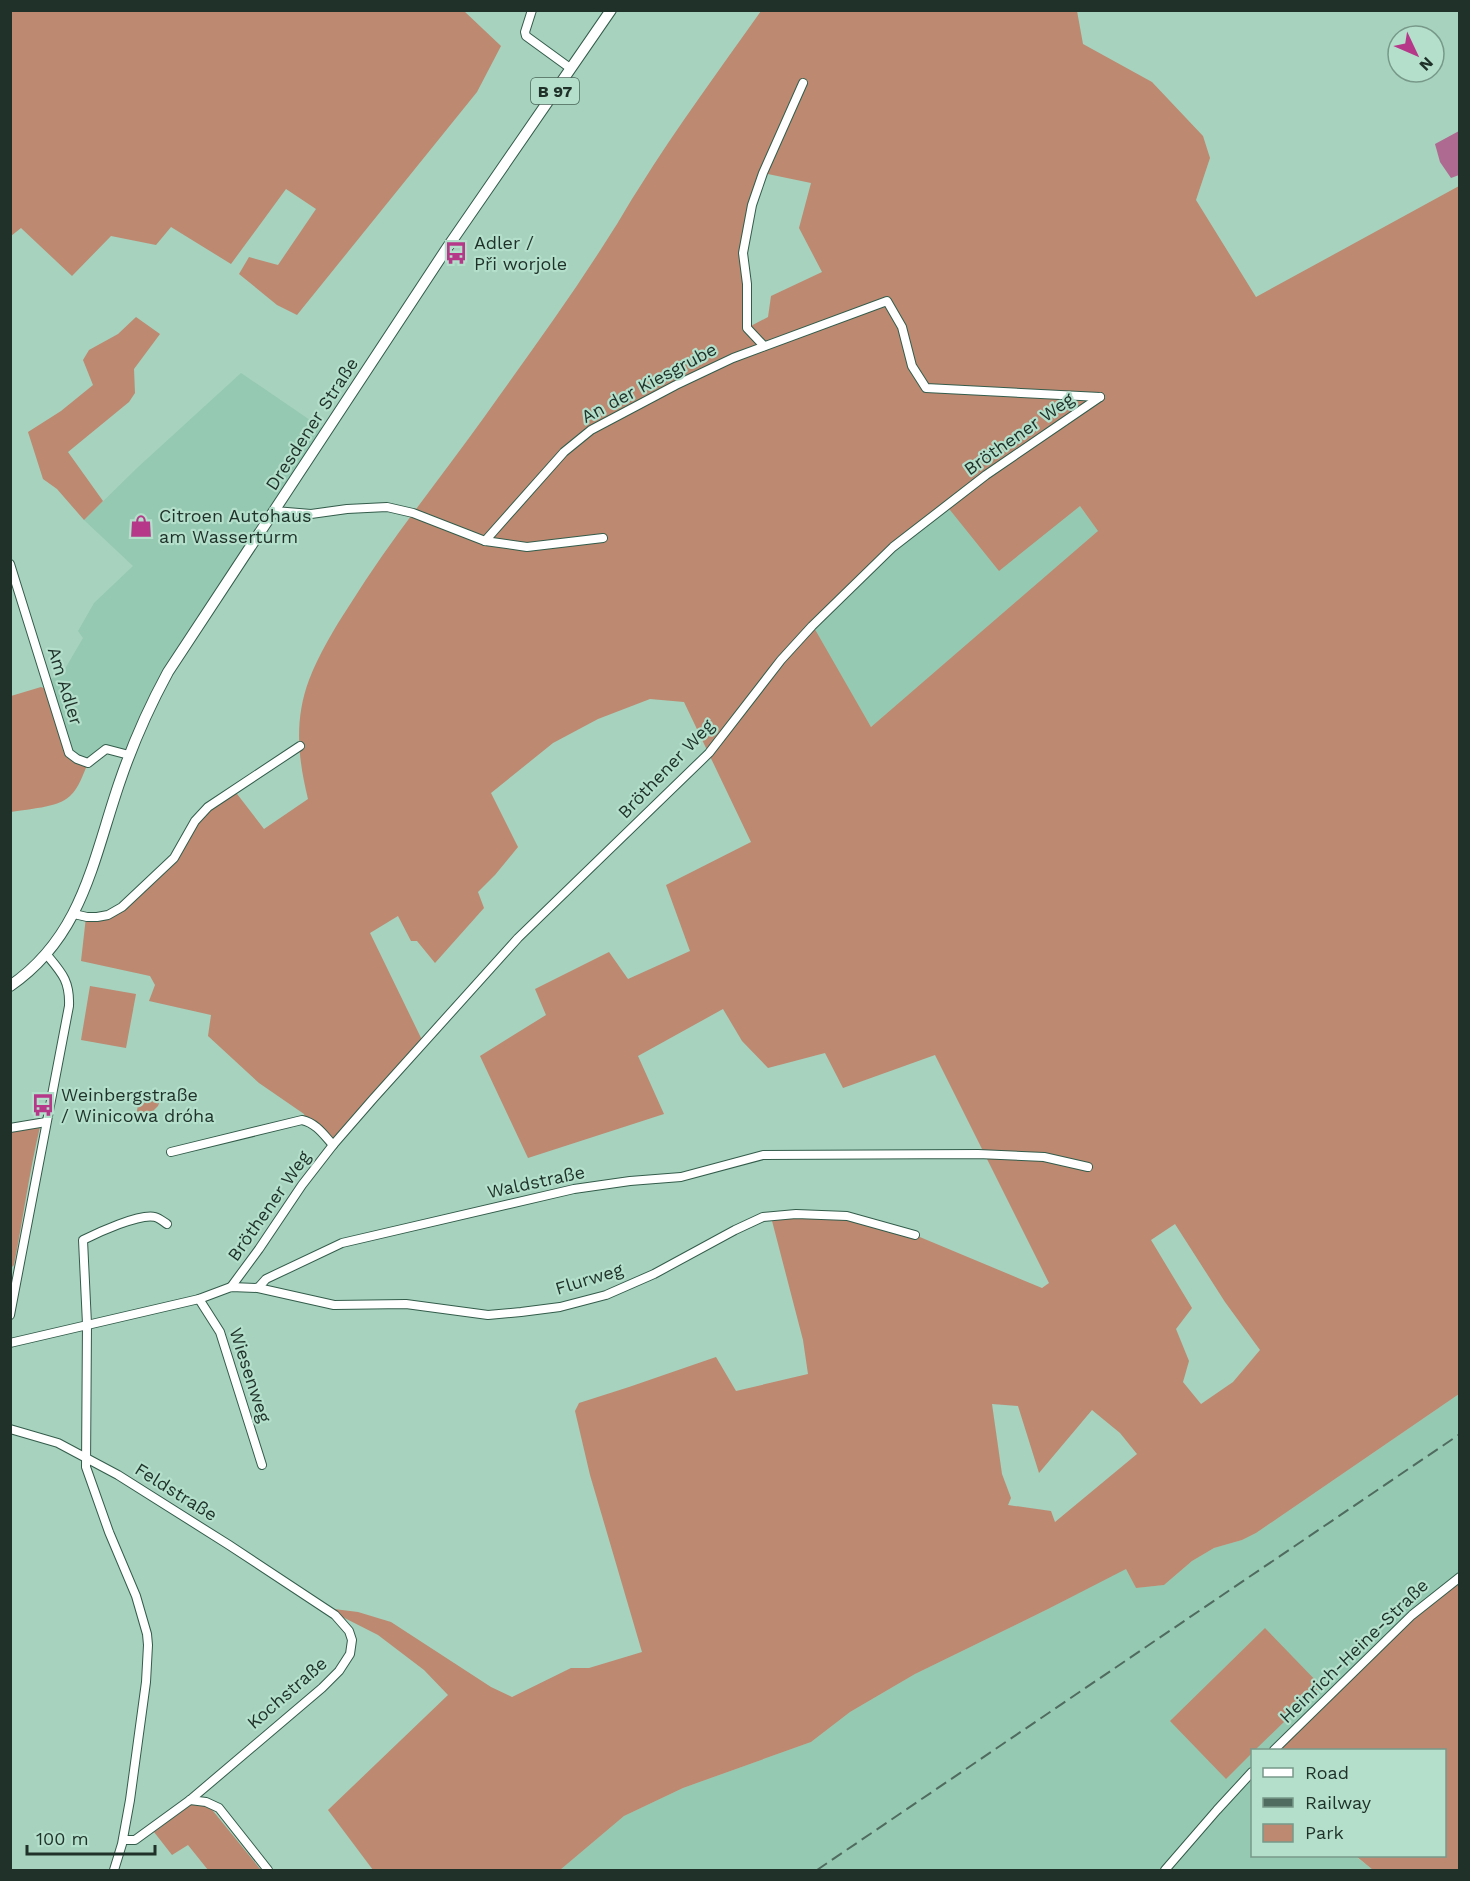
<svg xmlns="http://www.w3.org/2000/svg" width="1470" height="1881" font-family="'Work Sans',sans-serif">
<rect width="100%" height="100%" fill="#a6d2be"/>
<g fill="#95c9b1">
<path d="M241,373L326,431L183,648L128,755L106,749L88,763L69,753L46,681L62,674L83,638L78,631L94,603L133,566L84,520L137,468Z"/>
<path d="M946,505L1080,506L1099,532L871,727L812,626L893,547Z"/>
<path d="M1459,1394V1577L1274,1750H1252V1856H1355L1373,1870H560L624,1816L683,1788L811,1742L850,1712L915,1674L1048,1609L1126,1568L1136,1588L1164,1585L1192,1561L1214,1548L1242,1540L1256,1533Z"/>
</g>
<g fill="#bd8971" fill-rule="evenodd">
<path d="M10,11H464L501,46L477,92L297,315L277,305L239,274L249,257L278,265L316,209L286,189L231,264L171,227L156,245L111,236L72,276L21,228L11,236Z"/>
<path d="M761,11H1077L1083,44L1152,82L1203,136L1210,158L1196,200L1256,297L1459,186V1394L1256,1533L1242,1540L1214,1548L1192,1561L1164,1585L1136,1588L1126,1569L1048,1609L915,1674L850,1712L811,1742L683,1788L624,1816L560,1870H373L328,1810L448,1695L424,1670L378,1635L315,1603L334,1609L358,1612L391,1622L491,1687L512,1697L571,1668H589L642,1652L590,1475L575,1411L579,1403L629,1387L716,1357L736,1391L808,1374L803,1340L771,1217H847L915,1235L1042,1288L1049,1283L935,1055L843,1088L825,1053L768,1068L742,1041L723,1009L638,1056L664,1114L528,1158L480,1056L546,1015L535,989L609,952L628,979L690,951L666,885L751,842L684,702L650,699L598,719L553,743L491,793L518,847L495,875L478,892L484,908L435,963L417,941H411L398,916L370,933L423,1042L333,1145L306,1121L304,1114L259,1083L208,1036L211,1015L149,1001L155,985L150,976L81,961L86,917L108,915L174,858L195,821L234,790L264,829L308,799C298,758 294,720 309,680C319,654 334,629 349,606C390,540 440,479 485,416C527,357 571,297 610,235C620,220 629,203 639,188C677,127 720,69 761,11ZM763,173L811,183L799,228L822,272L771,296L768,317L747,328L744,253ZM946,505L999,571L1080,506L1098,531L871,727L813,626L893,547ZM1175,1224L1225,1302L1260,1350L1233,1382L1201,1404L1183,1382L1189,1361L1176,1329L1192,1308L1151,1240ZM992,1404L1018,1406L1039,1473L1092,1410L1120,1433L1137,1454L1055,1522L1051,1511L1008,1505L1011,1498L1002,1474Z"/>
<path d="M136,317L160,334L134,369L135,393L129,402L68,452L103,501L84,520L57,489L43,479L28,432L61,411L93,385L83,360L89,350L118,334Z"/>
<path d="M41,687L49,690L66,745L88,763C83,774 79,788 70,796C58,808 26,809 11,812V696Z"/>
<path d="M90,986L136,994L126,1048L81,1040Z"/>
<path d="M142,1093L161,1098L158,1106L150,1114L139,1113L137,1111L139,1097Z"/>
<path d="M40,1127C29,1173 23,1219 14,1265L11,1268V1132Z"/>
<path d="M1459,1577V1870H1373L1356,1856H1444V1750H1274L1412,1615Z"/>
<path d="M1265,1628L1321,1686L1255,1750H1252V1753L1226,1779L1170,1721Z"/>
<path d="M192,1804L209,1806L261,1870H208L188,1845L172,1855L154,1832Z"/>
</g>
<path fill="#ae6a90" d="M1459,131V175L1451,178L1440,162L1435,144Z"/>
<g fill="none" stroke-linecap="round" stroke-linejoin="round">
<g stroke="#335c4b" stroke-width="10">
<g id="minor">
<path d="M532,10L525,32L526,36L570,68"/>
<path d="M764,346L747,328V284L743,253L752,205L763,173L803,83"/>
<path d="M275,511L311,514L347,509L387,507L413,513L485,541L527,547L603,538"/>
<path d="M485,541L564,452L591,430L676,385L733,358L887,301L902,327L912,366L926,388L1100,397"/>
<path d="M10,564L69,753L77,759L88,763L106,749L129,755"/>
<path d="M74,914L87,917H97L108,915L122,907L174,858L195,821L208,807L300,746"/>
<path d="M10,1128L46,1122"/>
<path d="M171,1152L302,1120C316,1123 324,1135 333,1145"/>
<path d="M231,1287L259,1249L302,1185L333,1145L373,1099L518,938L709,753L781,660L812,626L893,547L986,475L1100,397"/>
<path d="M258,1288L334,1305L406,1304L488,1315L521,1312L560,1307L606,1295L654,1274L735,1230L763,1217L796,1214L847,1216L915,1235"/>
<path d="M199,1299L220,1332L262,1465"/>
<path d="M10,1315L69,1006C70,981 62,973 47,955"/>
<path d="M10,1343L199,1299L231,1287L258,1288L266,1279L342,1243L574,1189L630,1181L681,1177L763,1155L978,1154L1044,1157L1088,1167"/>
<path d="M10,1429L58,1443L118,1475L229,1545L335,1615L349,1631L352,1640L350,1654L339,1671L322,1688L190,1800L135,1840H123"/>
<path d="M1274,1750L1412,1615L1460,1577"/>
<path d="M190,1800L206,1802L219,1808L268,1870"/>
<path d="M114,1870L122,1844L130,1800L146,1682L148,1645L147,1634L136,1596L109,1532L86,1467L87,1324L83,1240C97,1233 140,1213 155,1217C159,1218 164,1222 167,1224"/>
<path d="M1165,1870L1217,1810L1252,1772"/>
</g>
</g>
<g stroke="#335c4b" stroke-width="12">
<path id="major" d="M10,986C83,936 93,859 120,781C133,743 149,707 168,672L447,248L611,10"/>
</g>
<use href="#minor" stroke="#fff" stroke-width="8"/>
<use href="#major" stroke="#fff" stroke-width="10"/>
<path stroke="#506b5f" stroke-width="2" stroke-dasharray="12 6" stroke-linecap="butt" d="M817,1870L1460,1434"/>
</g>
<defs>
<g id="bus-bare" transform="scale(1.8)"><path d="M-5-6H5V4H4V6H2V4H-2V6H-4V4H-5ZM-3.5-4V0h7V-4ZM-3.5 1.2v1.5H-2V1.2ZM2 1.2v1.5H3.5V1.2Z" fill="#b63989" stroke="#b3dfcb" stroke-width="2.5" paint-order="stroke"/></g>
<g id="shop-bare" transform="scale(1.8)"><path d="M-5-2.5h2.3a2.7 3.5 0 0 1 5.4 0H5L5.5 6h-11ZM-1.5-2.5h3a1.5 2.3 0 0 0-3 0Z" fill="#b63989" stroke="#b3dfcb" stroke-width="2.5" paint-order="stroke"/></g>
</defs>
<g fill-rule="evenodd">
<use href="#bus-bare" x="456" y="253"/>
<use href="#shop-bare" x="141" y="526"/>
<use href="#bus-bare" x="43" y="1105"/>
</g>
<g text-anchor="middle" stroke-width="4.5" stroke-linejoin="round" paint-order="stroke">
<rect fill="#b3dfcb" stroke="#4b655a" stroke-width="1.5" x="531" y="78" width="48" height="26" rx="4.5"/>
<g font-size="16" font-weight="bold" fill="#1f3129">
<text x="555" y="97">B 97</text>
</g>
<g font-size="18" fill="#1f3129" stroke="#b3dfcb" text-anchor="start">
<text x="474" y="249">Adler /<tspan x="474" dy="21">Při worjole</tspan></text>
<text x="159" y="522">Citroen Autohaus<tspan x="159" dy="21">am Wasserturm</tspan></text>
<text x="61" y="1101">Weinbergstraße<tspan x="61" dy="21">/ Winicowa dróha</tspan></text>
</g>
<g font-size="18" fill="#1f3129" stroke="#b3dfcb">
<text transform="translate(649 383) rotate(-28)" y="6">An der Kiesgrube</text>
<text transform="translate(312 424) rotate(-57)" y="6">Dresdener Straße</text>
<text transform="translate(1019 434) rotate(-35)" y="6">Bröthener Weg</text>
<text transform="translate(65 686) rotate(73)" y="6">Am Adler</text>
<text transform="translate(666 769) rotate(-46)" y="6">Bröthener Weg</text>
<text transform="translate(536 1182) rotate(-12)" y="6">Waldstraße</text>
<text transform="translate(269 1206) rotate(-55)" y="6">Bröthener Weg</text>
<text transform="translate(589 1279) rotate(-17)" y="6">Flurweg</text>
<text transform="translate(250 1375) rotate(72)" y="6">Wiesenweg</text>
<text transform="translate(176 1492) rotate(32)" y="6">Feldstraße</text>
<text transform="translate(1354 1651) rotate(-44)" y="6">Heinrich-Heine-Straße</text>
<text transform="translate(287 1693) rotate(-41)" y="6">Kochstraße</text>
</g>
</g>
<rect width="1470" height="1881" fill="none" stroke="#1f3129" stroke-width="24"/>
<rect x="1251" y="1749" width="195" height="108" fill="#b3dfcb" stroke="#78998a" stroke-width="1.5"/>
<rect x="1263" y="1768" width="30" height="9" fill="#ffffff" stroke="#78998a" stroke-width="1.5"/>
<text x="1305" y="1779" font-size="18" fill="#1f3129">Road</text>
<rect x="1263" y="1798" width="30" height="9" fill="#506b5f" stroke="#78998a" stroke-width="1.5"/>
<text x="1305" y="1809" font-size="18" fill="#1f3129">Railway</text>
<rect x="1263" y="1824" width="30" height="18" fill="#bd8971" stroke="#78998a" stroke-width="1.5"/>
<text x="1305" y="1839" font-size="18" fill="#1f3129">Park</text>
<g transform="translate(1416 54) rotate(134)"><circle r="28" fill="#b3dfcb" stroke="#78998a" stroke-width="1.5"/>
<path d="M0-4.5L10 22L0 15L-10 22Z" fill="#b63989"/>
<text y="-9" font-size="16" font-weight="bold" text-anchor="middle" fill="#1f3129">N</text>
</g>
<path d="M27 1845v9h128v-9" fill="none" stroke="#1f3129" stroke-width="3"/>
<text x="36" y="1845" font-size="18" fill="#1f3129" stroke="#b3dfcb" stroke-width="4.5" paint-order="stroke">100 m</text>
</svg>
